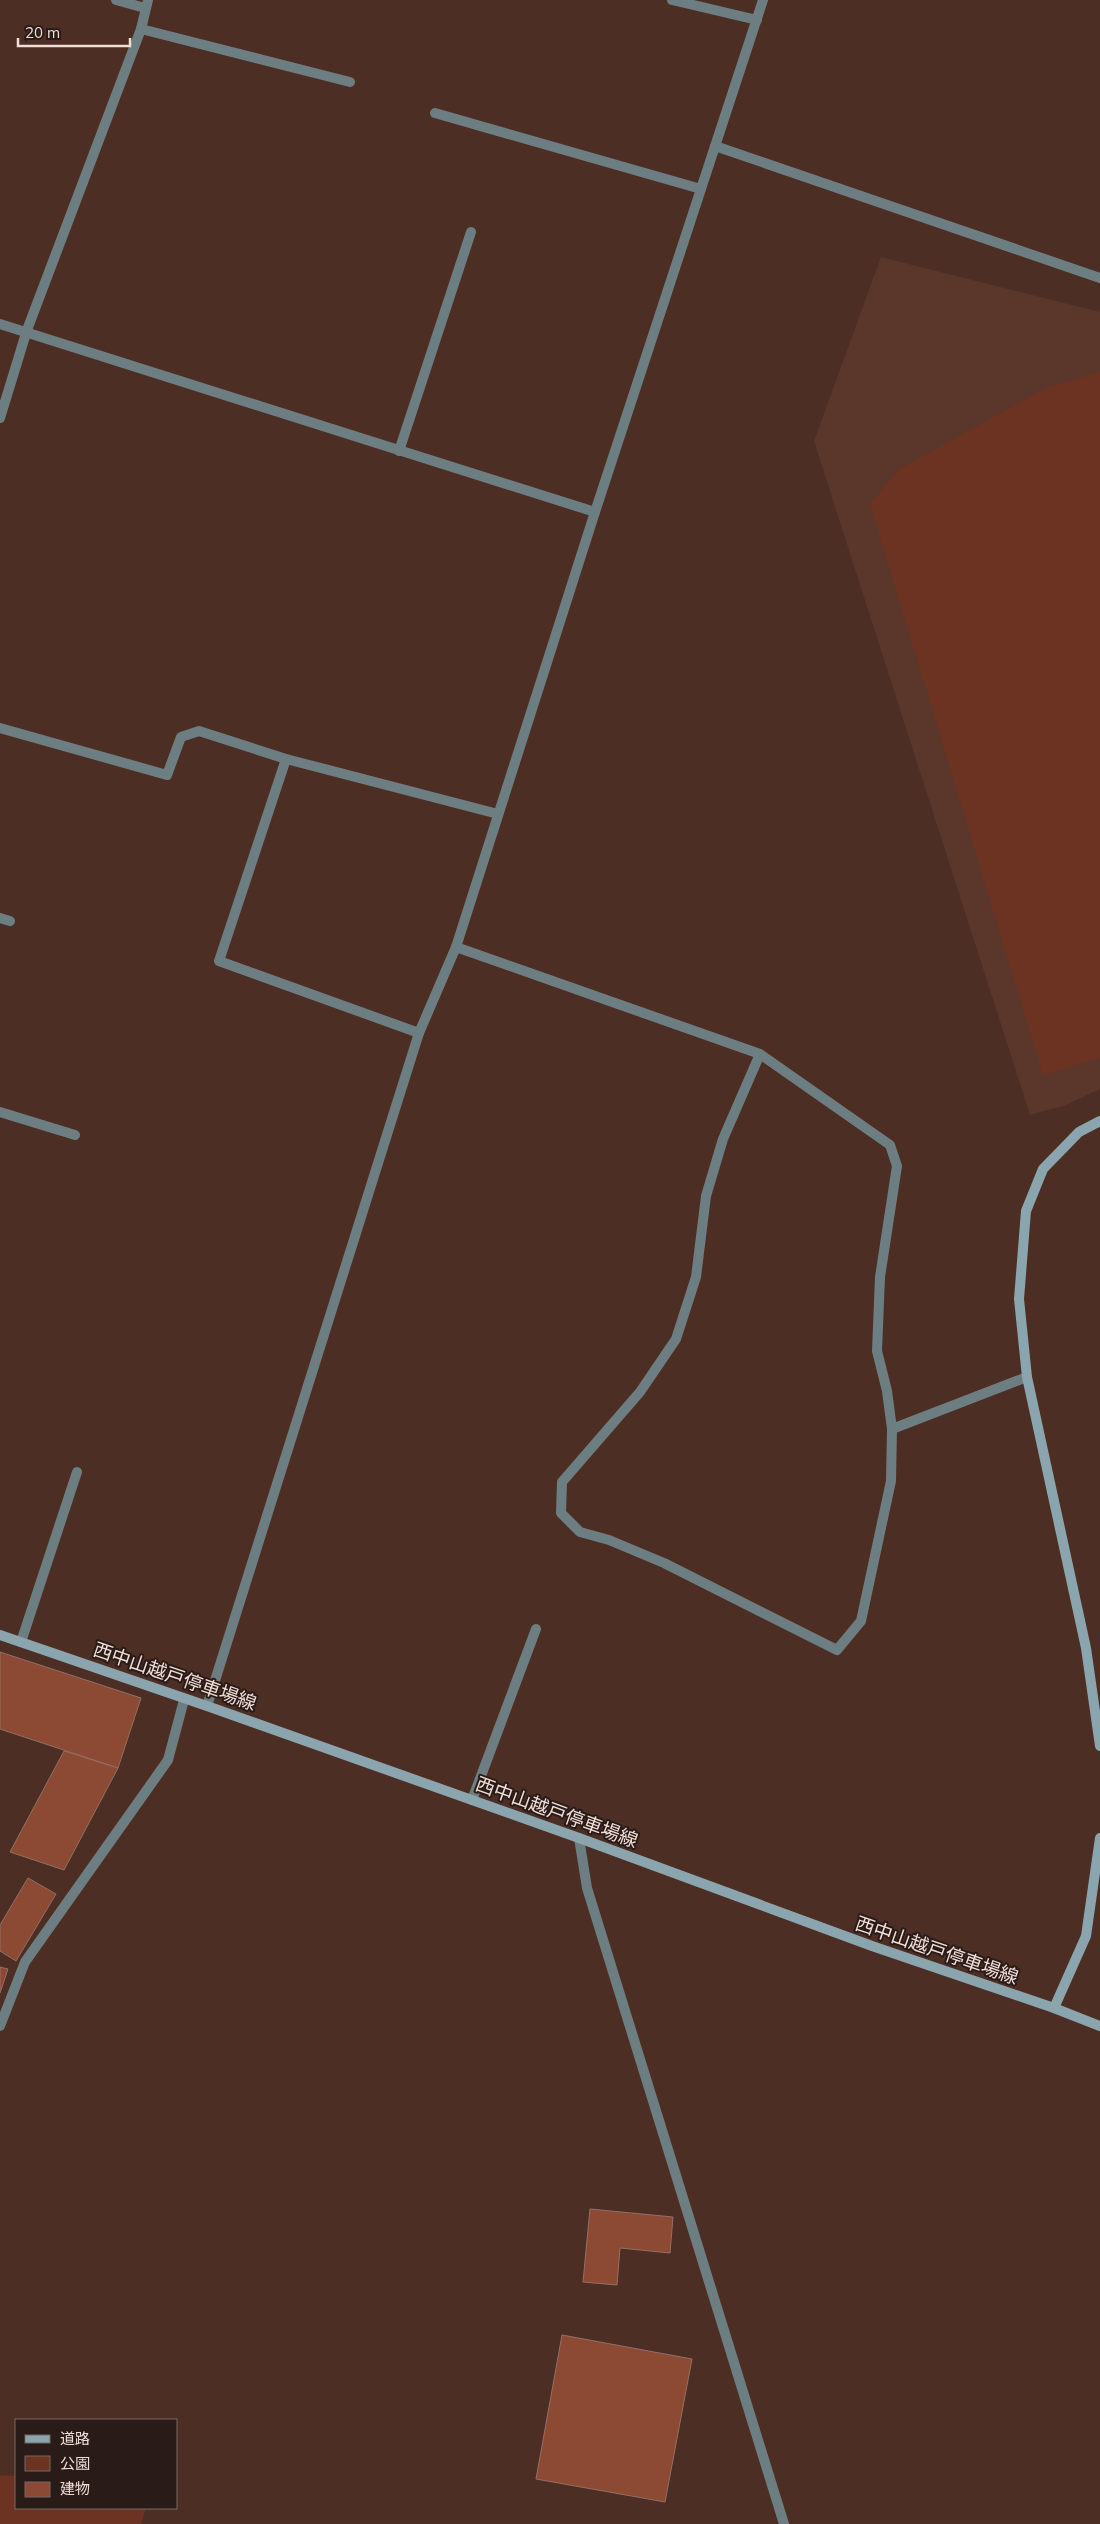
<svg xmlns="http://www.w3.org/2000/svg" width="1100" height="2524" font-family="Mulish,'Noto Sans JP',sans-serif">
<rect width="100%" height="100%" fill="#4d2e25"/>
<path fill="#5b362b" d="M881,257L1100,312V1089L1066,1105L1030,1115L814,441Z"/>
<g fill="#6d3322">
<path d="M1100,372V1058L1043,1075L870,504L898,470L1046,388Z"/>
<path d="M0,2475L16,2476V2508H146L141,2524H0Z"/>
</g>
<g fill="#8c4934" stroke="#937065">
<path d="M0,1652L141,1698L118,1768L0,1729Z"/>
<path d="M64,1751L118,1768L64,1870L10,1852Z"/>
<path d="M28,1878L56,1894L16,1961L0,1951V1925Z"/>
<path d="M0,1967L8,1969L0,1993Z"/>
<path d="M590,2209L673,2217L670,2253L620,2248L617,2285L583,2282Z"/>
<path d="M562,2335L692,2359L665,2502L536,2479Z"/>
</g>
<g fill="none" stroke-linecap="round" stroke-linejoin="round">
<g stroke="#6d7e82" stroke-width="10">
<path d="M141,29L350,82"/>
<path d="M435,113L701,189"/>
<path d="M0,1112L75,1135"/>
<path d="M472,1800L536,1629"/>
<path d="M0,2026L25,1962L168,1760L184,1700"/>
</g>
<g stroke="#6d7e82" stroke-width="10">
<path d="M116,0L145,8"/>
<path d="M672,0L757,20"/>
<path d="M715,146L1100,278"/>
<path d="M0,324L595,512"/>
<path d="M0,418L27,330L141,29L148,0"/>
<path d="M399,451L471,232"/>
<path d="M0,728L167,775L181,737L199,731L286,759L498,814"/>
<path d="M286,759L219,961L419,1033"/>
<path d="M0,918L10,921"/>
<path d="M456,947L760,1054L723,1139L706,1196L696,1277L676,1339L640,1392L562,1482L561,1513L580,1532L609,1540L664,1563L837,1650L861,1621L891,1481L892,1429L887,1391L877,1351L880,1277L897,1166L890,1145L760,1054"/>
<path d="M892,1429L1027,1377"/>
<path d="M21,1642L77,1472"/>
<path d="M207,1706L419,1033L456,947L595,512L763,0"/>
<path d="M579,1838L587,1888L784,2524"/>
</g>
<g stroke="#8aa5ad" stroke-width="10">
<path d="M1100,1121L1079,1132L1043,1169L1026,1211L1019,1299L1027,1377L1086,1648L1100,1746"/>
<path d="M0,1635L207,1706L579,1838L872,1946L1054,2008L1100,2026"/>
<path d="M1054,2008L1086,1936L1100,1838"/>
</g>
</g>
<g text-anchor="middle" stroke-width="4" stroke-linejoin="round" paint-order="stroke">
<g font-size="19" fill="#f1dcd6" stroke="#291b17">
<text transform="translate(175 1676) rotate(19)" y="7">西中山越戸停車場線</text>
<text transform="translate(557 1812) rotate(20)" y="7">西中山越戸停車場線</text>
<text transform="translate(937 1950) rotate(19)" y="7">西中山越戸停車場線</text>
</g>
</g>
<rect x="15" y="2419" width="162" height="90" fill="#291b17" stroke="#796863"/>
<rect x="25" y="2435" width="25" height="8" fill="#8aa5ad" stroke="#796863"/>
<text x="60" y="2444" font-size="15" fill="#f1dcd6">道路</text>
<rect x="25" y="2456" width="25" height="15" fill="#6d3322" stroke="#796863"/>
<text x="60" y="2469" font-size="15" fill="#f1dcd6">公園</text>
<rect x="25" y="2482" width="25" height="15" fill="#8c4934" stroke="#796863"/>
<text x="60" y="2494" font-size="15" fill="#f1dcd6">建物</text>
<path d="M18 38v8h112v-8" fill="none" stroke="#f1dcd6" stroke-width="2.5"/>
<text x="25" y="38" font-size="15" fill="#f1dcd6" stroke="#291b17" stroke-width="4" paint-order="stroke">20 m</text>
</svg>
